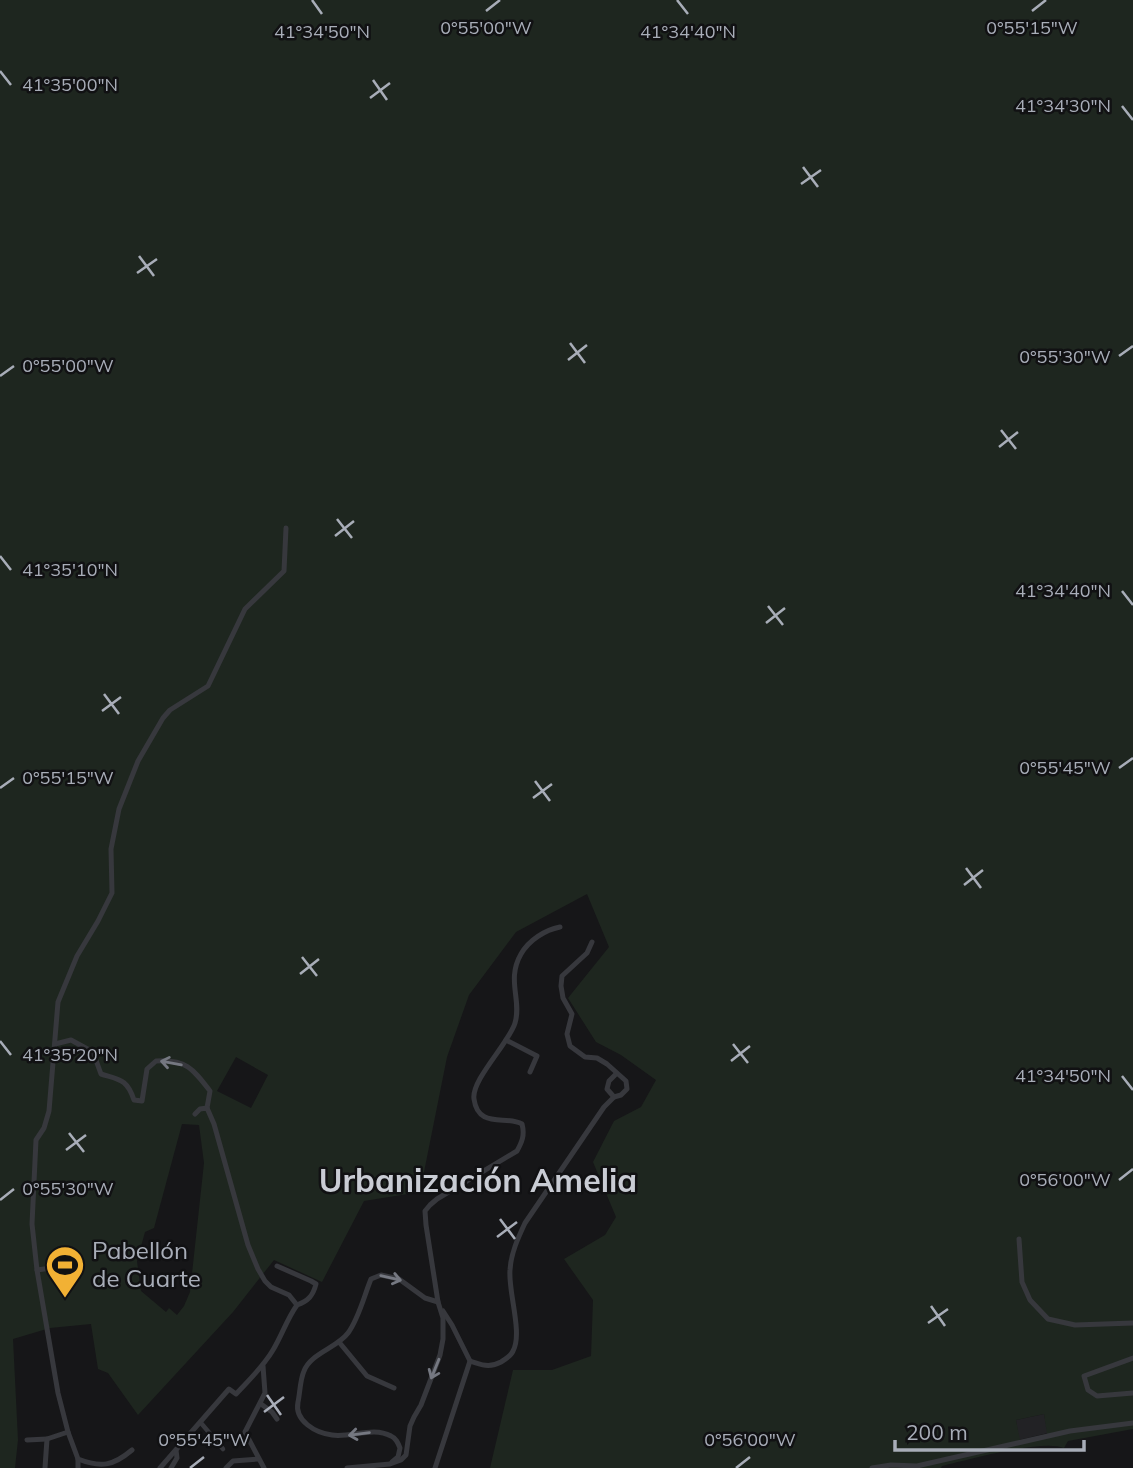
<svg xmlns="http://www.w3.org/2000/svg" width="1133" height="1468" font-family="Mulish,sans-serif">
<rect width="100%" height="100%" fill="#161618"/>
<path fill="#222225" d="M1044,1414L1048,1433L1019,1440L1016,1420Z"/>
<path fill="#1e261f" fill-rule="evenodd" d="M0,0H1133V1429L1068,1441L1064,1448C1041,1439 969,1460 942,1466L941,1468H490L513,1370H552L591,1356L593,1300L564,1259L605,1235L616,1217L593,1162L614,1121L641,1107L656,1080L621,1055L596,1042L568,998L609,947L587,894L516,932L469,995L447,1057L420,1192L364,1201L322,1282L274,1260L233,1312L138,1415L108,1373L98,1369L91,1324L50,1328L13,1339L18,1440L15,1468H0ZM236,1057L268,1075L251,1108L217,1091ZM182,1124L199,1125L204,1163L190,1292L184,1306L177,1315L169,1308L166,1312L141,1291L137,1261L145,1232L154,1228ZM1044,1414L1047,1434L1020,1440L1016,1420Z"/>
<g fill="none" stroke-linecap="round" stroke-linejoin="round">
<path stroke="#37383d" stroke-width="4.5" d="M201,1423L223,1449"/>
<g stroke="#37383d" stroke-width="5">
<path d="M506,1040L537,1056L530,1072"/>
<path d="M55,1044L71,1040L93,1052L101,1074C120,1080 127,1079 134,1100L142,1101L147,1069L156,1061C186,1059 193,1069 210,1091L207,1108"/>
<path d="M614,1097L607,1089L609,1081L616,1074"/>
<path d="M195,1114L200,1109L207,1108L214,1124L248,1245L258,1269L265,1281L271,1287L289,1295L297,1305"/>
<path d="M1019,1239L1022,1282L1030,1300L1048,1319L1075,1325L1133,1323"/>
<path d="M277,1266L311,1281L316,1284C313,1296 308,1301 297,1305"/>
<path d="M37,1270L72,1265"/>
<path d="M443,1311L452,1325L470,1361C481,1365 490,1368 501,1362C506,1359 511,1356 513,1351C523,1333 508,1292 510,1270C511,1253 518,1238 525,1223L604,1107L614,1097L621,1095L627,1089L626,1081L607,1064L597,1058L585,1057L570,1046L567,1034L572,1014L563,998L561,986L562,976L587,953L592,942"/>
<path d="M339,1342L367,1376L394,1388"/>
<path d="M1133,1358L1084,1376L1088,1390L1097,1396L1133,1393"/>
<path d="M263,1366L265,1393L245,1432L264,1468"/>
<path d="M261,1404L272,1412L277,1419"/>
<path d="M27,1440L47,1439"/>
<path d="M78,1459C101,1468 113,1466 132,1450"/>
<path d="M392,1462L398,1457L400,1448C398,1443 396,1438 391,1436C373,1426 351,1438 332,1435C316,1433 294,1421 298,1402C300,1393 300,1380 304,1371C311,1353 337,1348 348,1333C359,1318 364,1296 371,1279L381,1275L399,1279L425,1298L438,1302"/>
<path d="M45,1468L47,1439L68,1432"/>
<path d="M78,1468V1459L68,1432L58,1393L37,1270L32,1224L36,1140L44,1128L49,1111L58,1002L77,956L98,921L112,893L111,849L119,809L138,761L163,718L170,710L208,686L245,609L284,571L286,528"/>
<path d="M160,1468L229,1389L236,1394C249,1380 263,1367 273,1350C282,1335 287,1319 297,1305"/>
<path d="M171,1468L177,1458L176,1450"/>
<path d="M226,1468L233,1461L258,1459"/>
<path d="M347,1468L390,1464L401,1460L406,1455L410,1426L414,1417L421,1405L440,1355L443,1339V1318L438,1302L426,1225L425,1211L430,1205L437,1199L517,1151C522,1142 525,1135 522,1124C506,1115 478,1129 474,1099C471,1080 509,1043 515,1023C522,1000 506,980 521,954C529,940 545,930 560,927"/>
<path d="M435,1468L470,1361"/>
<path d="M872,1468L891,1465L917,1466L1070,1431L1133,1423"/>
</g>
</g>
<defs><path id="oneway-shaft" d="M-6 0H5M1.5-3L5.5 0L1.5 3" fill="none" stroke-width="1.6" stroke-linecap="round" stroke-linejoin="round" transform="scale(1.75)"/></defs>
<g stroke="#757881">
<use href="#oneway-shaft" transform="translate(171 1063) rotate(-170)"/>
<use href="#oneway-shaft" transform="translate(391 1278) rotate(13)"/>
<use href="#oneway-shaft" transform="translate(435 1369) rotate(112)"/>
<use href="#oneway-shaft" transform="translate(359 1434) rotate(173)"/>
</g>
<path fill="none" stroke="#a8adb8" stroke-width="2.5" d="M312,0L322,14M677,0L688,14M486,11L500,0M1032,11L1046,0M0,71L11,85M373,80L387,100M370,98L390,83M1122,106L1133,120M803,167L818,187M801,184L821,170M139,256L154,276M137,273L157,259M570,343L585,363M1119,356L1133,346M568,360L587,345M0,376L14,366M1001,430L1016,449M999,447L1018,432M337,519L352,538M335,536L354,521M0,556L11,570M1122,591L1133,605M768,606L783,625M766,623L785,608M104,694L119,714M102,711L121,697M1119,768L1133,758M535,781L550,801M0,788L14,778M533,798L552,784M966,868L981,888M964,885L983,870M302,957L317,976M300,974L319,959M0,1041L11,1055M733,1044L748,1063M731,1061L750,1046M1122,1076L1133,1090M69,1133L84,1152M66,1150L86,1135M1119,1180L1133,1169M0,1200L14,1189M500,1219L515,1239M497,1237L517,1222M931,1306L945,1326M928,1323L948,1309M267,1395L281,1415M264,1412L284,1397M190,1468L204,1457M736,1468L750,1457"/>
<defs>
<g id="stadium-pin" transform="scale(2.0125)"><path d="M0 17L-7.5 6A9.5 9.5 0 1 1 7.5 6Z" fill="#f2b134" stroke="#111113"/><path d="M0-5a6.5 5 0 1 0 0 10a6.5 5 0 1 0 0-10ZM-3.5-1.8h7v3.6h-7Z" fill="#111"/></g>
</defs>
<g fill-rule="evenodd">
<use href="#stadium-pin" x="65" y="1265"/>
</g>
<g text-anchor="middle" stroke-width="5" stroke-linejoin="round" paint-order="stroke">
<g font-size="24" fill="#a8adb8" stroke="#111113" text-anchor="start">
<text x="92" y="1259">Pabellón<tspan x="92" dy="28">de Cuarte</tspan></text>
</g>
<g font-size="32" font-weight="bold" fill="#c9ccd4" stroke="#111113">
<text x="478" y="1192">Urbanización Amelia</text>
</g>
</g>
<g font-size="18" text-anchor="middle" fill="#a8adb8" stroke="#111113" stroke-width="5" stroke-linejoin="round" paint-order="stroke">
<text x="486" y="34">0°55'00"W</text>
<text x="1032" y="34">0°55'15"W</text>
<text x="322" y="38">41°34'50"N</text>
<text x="688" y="38">41°34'40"N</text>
<text x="70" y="91">41°35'00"N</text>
<text x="1063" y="112">41°34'30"N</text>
<text x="1065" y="363">0°55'30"W</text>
<text x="68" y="372">0°55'00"W</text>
<text x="70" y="576">41°35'10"N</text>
<text x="1063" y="597">41°34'40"N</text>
<text x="1065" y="774">0°55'45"W</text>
<text x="68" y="784">0°55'15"W</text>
<text x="70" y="1061">41°35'20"N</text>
<text x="1063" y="1082">41°34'50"N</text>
<text x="1065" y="1186">0°56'00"W</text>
<text x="68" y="1195">0°55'30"W</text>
<text x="204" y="1446">0°55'45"W</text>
<text x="750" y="1446">0°56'00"W</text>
</g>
<path d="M895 1440v10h189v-10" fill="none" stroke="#a8adb8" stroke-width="3.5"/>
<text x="906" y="1440" font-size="21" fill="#a8adb8" stroke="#111113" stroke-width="5" paint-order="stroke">200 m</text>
</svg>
